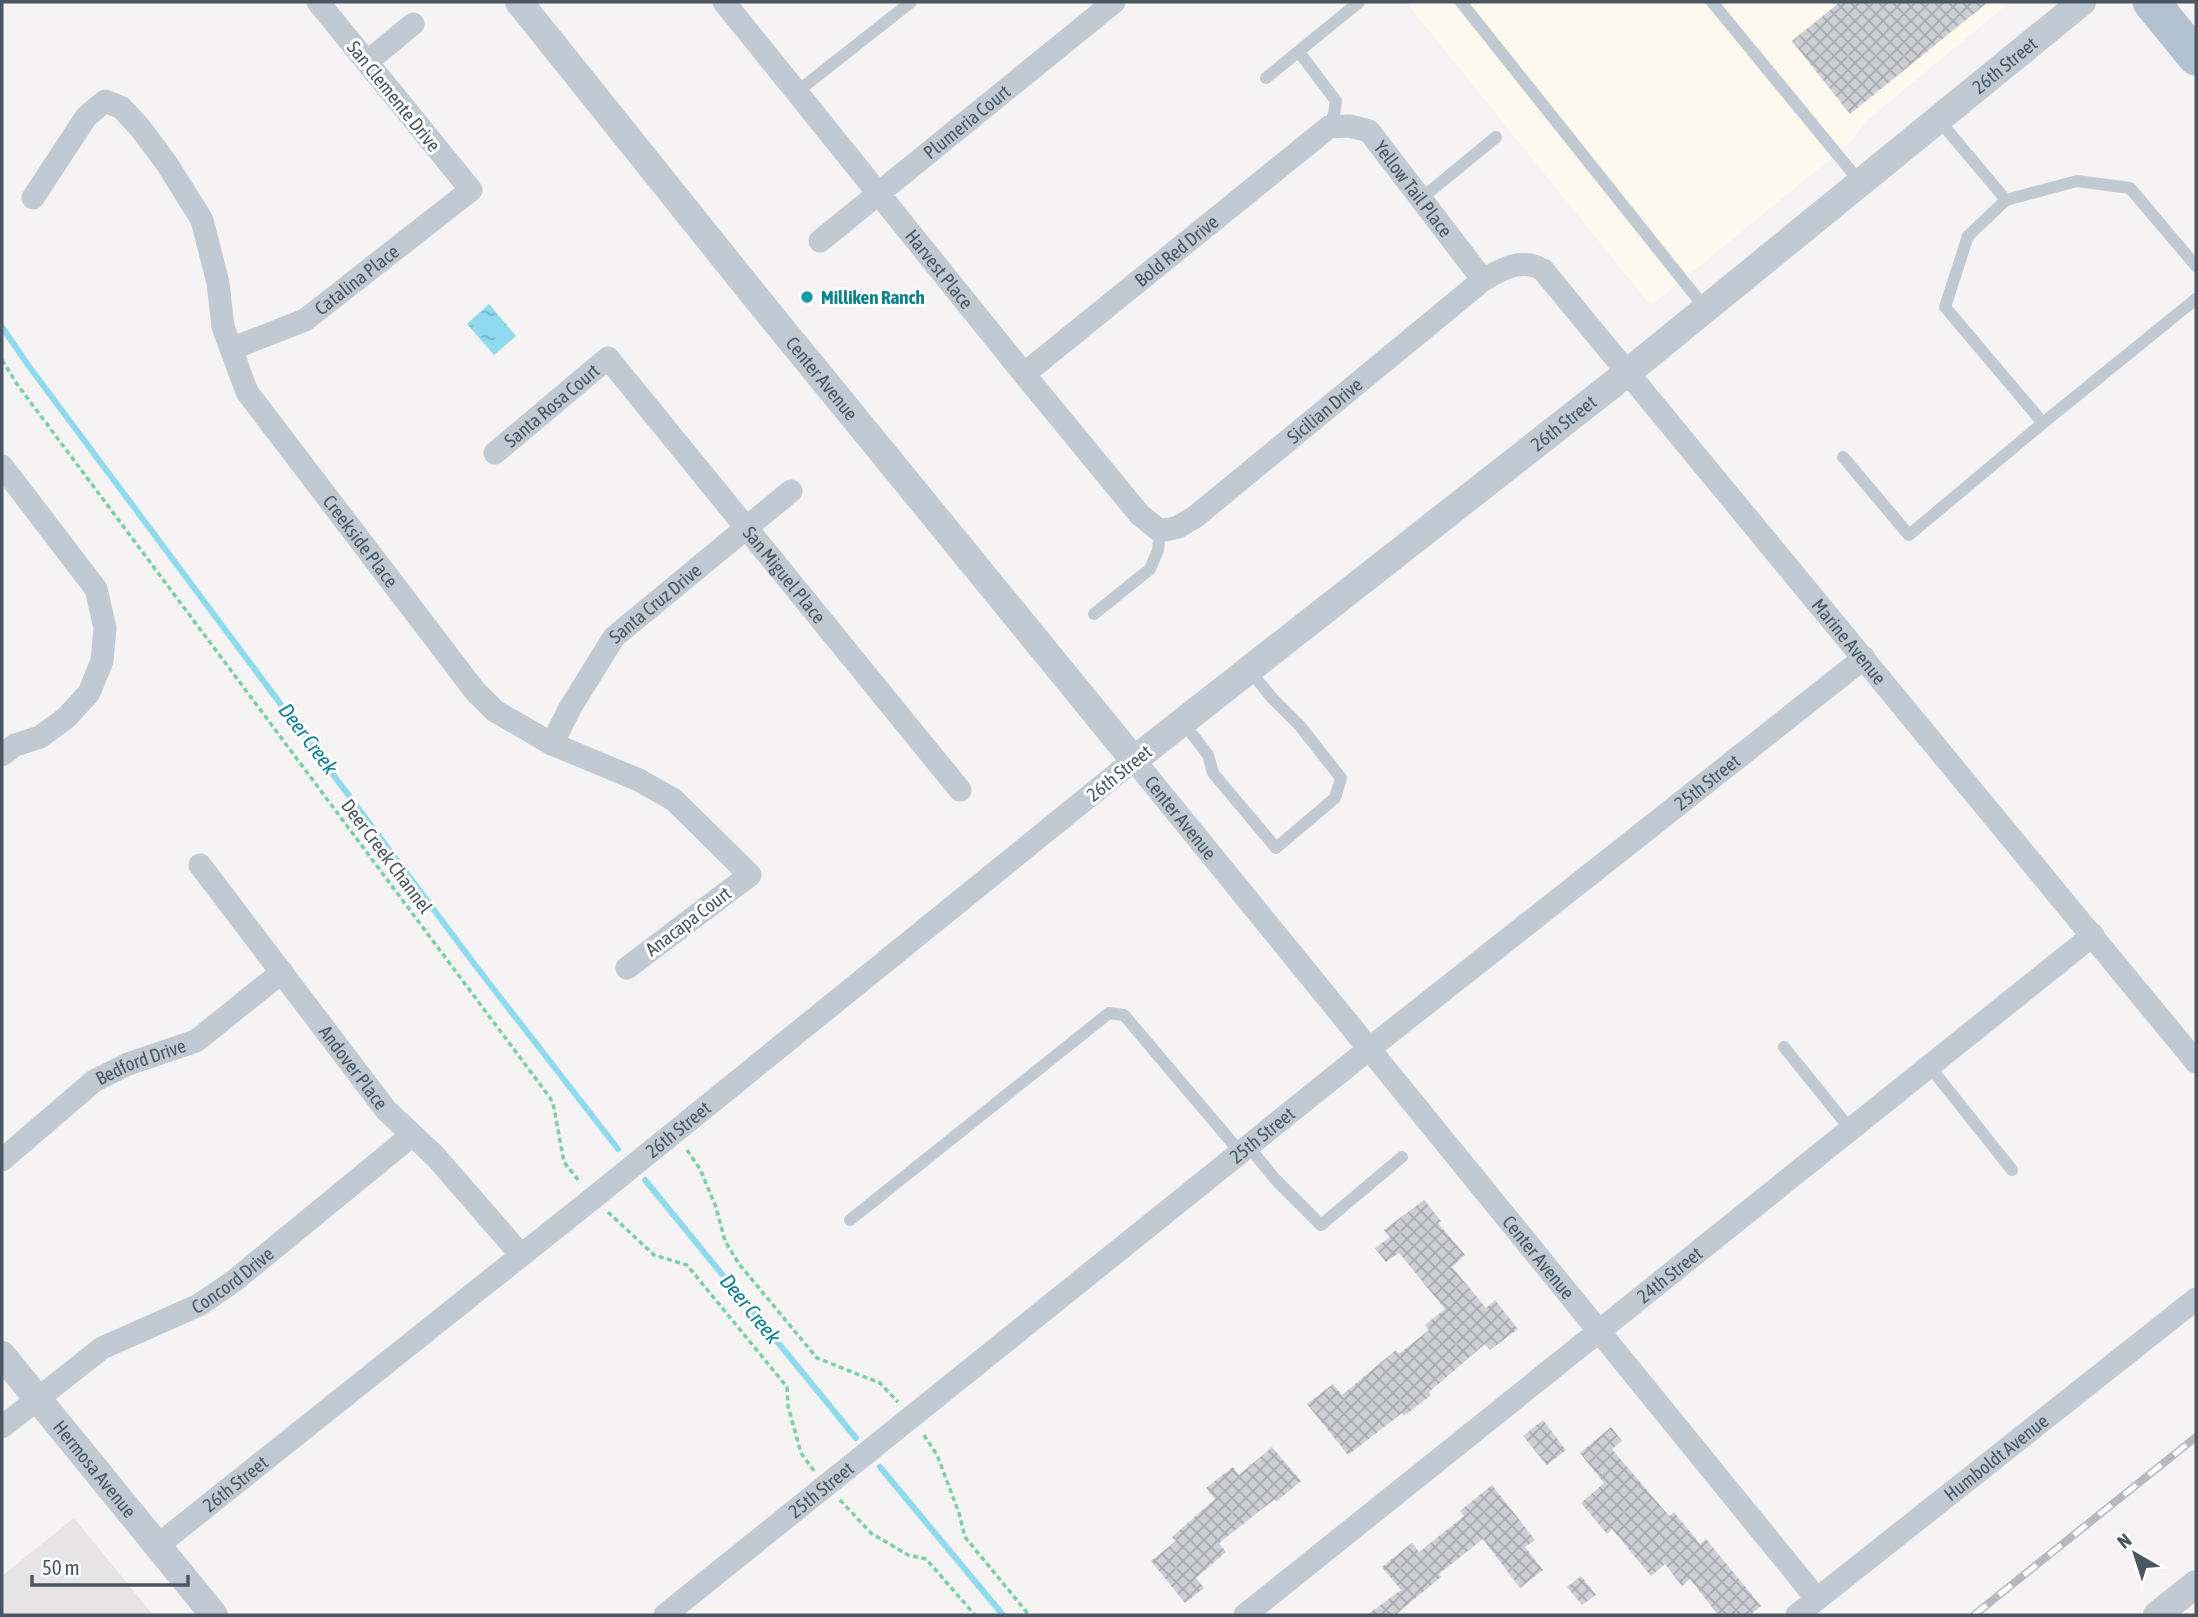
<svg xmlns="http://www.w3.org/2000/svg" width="2198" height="1617" font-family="'Asap Condensed',sans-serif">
<defs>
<pattern id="water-ripples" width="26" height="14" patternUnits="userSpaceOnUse" patternTransform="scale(1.75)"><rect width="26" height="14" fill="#90daee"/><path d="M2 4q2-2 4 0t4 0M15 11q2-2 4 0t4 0" fill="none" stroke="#78b4c4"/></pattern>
<pattern id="building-cross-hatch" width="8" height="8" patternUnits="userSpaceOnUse" patternTransform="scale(1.75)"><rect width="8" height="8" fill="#cdcfd5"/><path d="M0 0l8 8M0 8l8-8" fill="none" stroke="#a8abb0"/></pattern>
</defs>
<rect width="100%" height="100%" fill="#f5f3f3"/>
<path fill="#fdf9ef" d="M1406,2H2010L1864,123L1851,142L1651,306Z"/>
<path fill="#e6e4e5" d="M74,1518L153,1615H2V1576Z"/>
<path fill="url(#water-ripples)" d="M489,304L516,336L494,355L467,324Z"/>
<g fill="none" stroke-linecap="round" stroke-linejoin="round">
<g stroke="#90daee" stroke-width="6">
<path d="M2,327L28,365L475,965L618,1149"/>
<path d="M645,1180L856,1438"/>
<path d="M880,1467L1003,1615"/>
</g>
</g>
<g fill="url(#building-cross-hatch)">
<path d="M1840,2H1988L1850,114L1792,41Z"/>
<path d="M1424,1200L1441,1221L1438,1223L1465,1255L1452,1267L1486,1308L1495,1300L1518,1329L1490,1350L1485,1344L1429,1392L1431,1395L1404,1416L1402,1413L1348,1455L1307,1404L1333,1384L1342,1395L1396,1350L1399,1354L1429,1330L1425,1325L1445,1309L1399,1253L1386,1262L1375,1248L1390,1237L1384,1230Z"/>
<path d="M1543,1420L1566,1450L1547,1465L1523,1436Z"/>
<path d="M1611,1427L1622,1441L1612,1449L1669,1516L1674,1512L1700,1544L1706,1539L1761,1606L1750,1615H1718L1690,1579L1682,1586L1665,1564L1651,1576L1612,1529L1607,1534L1581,1503L1604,1483L1580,1453Z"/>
<path d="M1272,1447L1301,1481L1277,1501L1275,1499L1219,1543L1226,1552L1196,1578L1204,1588L1185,1603L1151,1561L1176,1541L1172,1537L1215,1499L1206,1488L1233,1467L1239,1475Z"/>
<path d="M1492,1485L1535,1540L1525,1547L1543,1570L1520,1588L1483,1539L1439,1574L1441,1577L1395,1615H1367L1401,1590L1382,1567L1412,1543L1419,1552L1464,1516L1460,1511Z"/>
<path d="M1581,1576L1596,1595L1582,1605L1567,1587Z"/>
</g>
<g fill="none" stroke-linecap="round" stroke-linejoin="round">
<g stroke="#7ad0a6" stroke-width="3.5" stroke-dasharray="5 3.5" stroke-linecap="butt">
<path d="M2,360L17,384L548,1095L553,1103L564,1162L579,1181"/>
<path d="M687,1150L700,1169L716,1207L725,1241L739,1264L817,1358L880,1383L898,1402"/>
<path d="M608,1212L654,1255L687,1265L787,1387L788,1406L801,1453L814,1471"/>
<path d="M924,1435L937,1455L959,1513L965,1537L1029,1615"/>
<path d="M840,1500L871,1533L908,1555L926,1559L975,1615"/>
</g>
<g stroke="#c1cad2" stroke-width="12">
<path d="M1461,2L1705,308"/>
<path d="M1712,2L1860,182"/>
<path d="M1299,52L1336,101L1334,114L1329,127"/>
<path d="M1266,78L1359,2"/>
<path d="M798,91L911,2"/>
<path d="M1422,198L1496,137"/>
<path d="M2006,200L2077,181L2130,188L2196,266"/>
<path d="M2043,423L2196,299"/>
<path d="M1843,457L1909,535L2043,423L1945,307L1968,236L2006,200L1938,119"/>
<path d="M1094,614L1150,569L1158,550L1160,531"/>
<path d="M1183,722L1208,755L1213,773L1276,848L1335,798L1341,778L1300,726L1273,699L1249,670"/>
<path d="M1784,1047L1851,1130"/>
<path d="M1930,1067L2012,1170"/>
<path d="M1248,1146L1275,1179L1321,1225L1402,1157"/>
<path d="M850,1220L1109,1013L1124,1015L1240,1152"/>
</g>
<g stroke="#c1cad2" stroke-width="23">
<path id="s1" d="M724,2L1024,374L1140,515L1160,531L1178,527L1195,517L1483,280C1502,269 1522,257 1543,270L2196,1062"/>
<path d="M367,62L413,24"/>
<path id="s2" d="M33,198L86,117L105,101L122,108L141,129L167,164L202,220L218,283L223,327L247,392L475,691L495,711L552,744L639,780L674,800L750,875L627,968"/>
<path id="s3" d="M820,241L1114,2"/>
<path id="s4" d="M231,349L305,320L471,190L318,2"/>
<path id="s5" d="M1024,374L1329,127L1349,126L1369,131L1483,280"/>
<path id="s6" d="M495,453L608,358L960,790"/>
<path d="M2,466L96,589L105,628L102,661L89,693L66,718L40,737L15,745L2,755"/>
<path id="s7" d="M552,744L570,708L614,637L791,491"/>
<path id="s8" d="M200,865L386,1110L435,1156L521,1255"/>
<path id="s9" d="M2,1160L94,1081L128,1064L196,1041L282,972"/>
<path id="s10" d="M2,1427L102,1348L199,1305L234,1281L411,1136"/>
<path id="s11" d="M157,1546L592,1199L1134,760L1817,1599"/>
<path id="s12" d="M665,1615L1369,1049L1864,658"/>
<path id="s13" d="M1245,1615L2093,935"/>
<path id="s14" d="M1797,1615L2196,1299"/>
</g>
<g stroke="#c1cad2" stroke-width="28">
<path id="s15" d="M519,2L754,295L1134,760L1627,373L2082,2"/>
<path id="s16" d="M2,1355L214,1615"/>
<path d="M2157,1615L2196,1584"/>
</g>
<path stroke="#b3c2d1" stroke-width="37" d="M2151,2L2196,57"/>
<g stroke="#b5b8bd" stroke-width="8">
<path id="rail" d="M1974,1615L2196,1437"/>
</g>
<use href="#rail" stroke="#fff" stroke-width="5" stroke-dasharray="16" stroke-linecap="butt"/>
</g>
<circle fill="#0f9aa8" stroke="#fff" stroke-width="2.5" cx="807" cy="297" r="7"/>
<g text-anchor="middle" stroke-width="6" stroke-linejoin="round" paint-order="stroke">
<g font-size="19" fill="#4a5661" stroke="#fff">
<text dy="7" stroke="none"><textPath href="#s15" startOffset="2090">26th Street</textPath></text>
<text transform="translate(394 96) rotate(51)" y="7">San Clemente Drive</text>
<text dy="7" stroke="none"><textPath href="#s3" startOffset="189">Plumeria Court</textPath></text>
<text dy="7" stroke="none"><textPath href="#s5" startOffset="506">Yellow Tail Place</textPath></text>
<text dy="7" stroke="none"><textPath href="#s5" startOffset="196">Bold Red Drive</textPath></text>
<text dy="7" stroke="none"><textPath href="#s1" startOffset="343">Harvest Place</textPath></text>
<text dy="7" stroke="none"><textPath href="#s4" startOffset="145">Catalina Place</textPath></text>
<text dy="7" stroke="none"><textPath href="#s15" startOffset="483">Center Avenue</textPath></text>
<text dy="7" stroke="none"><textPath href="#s6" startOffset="74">Santa Rosa Court</textPath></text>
<text dy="7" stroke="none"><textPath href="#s1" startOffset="892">Sicilian Drive</textPath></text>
<text dy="7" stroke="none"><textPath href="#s15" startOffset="1522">26th Street</textPath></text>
<text dy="7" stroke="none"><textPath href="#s2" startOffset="644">Creekside Place</textPath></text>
<text dy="7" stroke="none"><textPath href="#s6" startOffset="427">San Miguel Place</textPath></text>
<text dy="7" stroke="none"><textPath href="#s7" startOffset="177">Santa Cruz Drive</textPath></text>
<text dy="7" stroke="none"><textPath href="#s1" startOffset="1643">Marine Avenue</textPath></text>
<text transform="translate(1119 773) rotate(-39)" y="7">26th Street</text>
<text dy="7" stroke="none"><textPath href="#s12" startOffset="1334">25th Street</textPath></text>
<text dy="7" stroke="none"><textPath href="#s11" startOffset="1328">Center Avenue</textPath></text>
<text transform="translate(387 856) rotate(53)" y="7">Deer Creek Channel</text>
<text transform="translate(688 921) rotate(-37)" y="7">Anacapa Court</text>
<text dy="7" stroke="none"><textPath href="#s9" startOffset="172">Bedford Drive</textPath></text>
<text dy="7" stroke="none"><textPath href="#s8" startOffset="254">Andover Place</textPath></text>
<text dy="7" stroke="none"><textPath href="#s11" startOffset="667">26th Street</textPath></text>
<text dy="7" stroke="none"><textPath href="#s12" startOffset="766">25th Street</textPath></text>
<text dy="7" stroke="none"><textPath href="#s11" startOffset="1895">Center Avenue</textPath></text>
<text dy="7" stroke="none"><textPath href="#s13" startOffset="544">24th Street</textPath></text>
<text dy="7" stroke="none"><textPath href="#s10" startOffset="275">Concord Drive</textPath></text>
<text dy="7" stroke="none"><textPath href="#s14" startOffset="254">Humboldt Avenue</textPath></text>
<text dy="7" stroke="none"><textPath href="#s16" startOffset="147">Hermosa Avenue</textPath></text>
<text dy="7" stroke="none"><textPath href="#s11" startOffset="100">26th Street</textPath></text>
<text dy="7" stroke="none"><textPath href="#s12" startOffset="200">25th Street</textPath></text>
</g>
<g font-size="19" font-weight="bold" fill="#0d838f" stroke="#fff" text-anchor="start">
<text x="821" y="304">Milliken Ranch</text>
</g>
<g font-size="21" font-style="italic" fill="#0c7c9b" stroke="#fff">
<text transform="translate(308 739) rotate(53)" y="7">Deer Creek</text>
<text transform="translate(750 1309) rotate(51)" y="7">Deer Creek</text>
</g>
</g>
<rect width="2198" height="1617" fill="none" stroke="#4a5661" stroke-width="7"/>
<g transform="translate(2135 1554) rotate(321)" stroke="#ffffff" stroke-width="5" paint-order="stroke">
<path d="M0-5L12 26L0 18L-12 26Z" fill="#4a5661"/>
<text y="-10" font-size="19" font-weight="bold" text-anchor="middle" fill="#4a5661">N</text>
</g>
<path d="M32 1575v10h156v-10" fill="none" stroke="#4a5661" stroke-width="3.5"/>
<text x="42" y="1575" font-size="21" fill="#4a5661" stroke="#ffffff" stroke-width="5" paint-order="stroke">50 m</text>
</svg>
